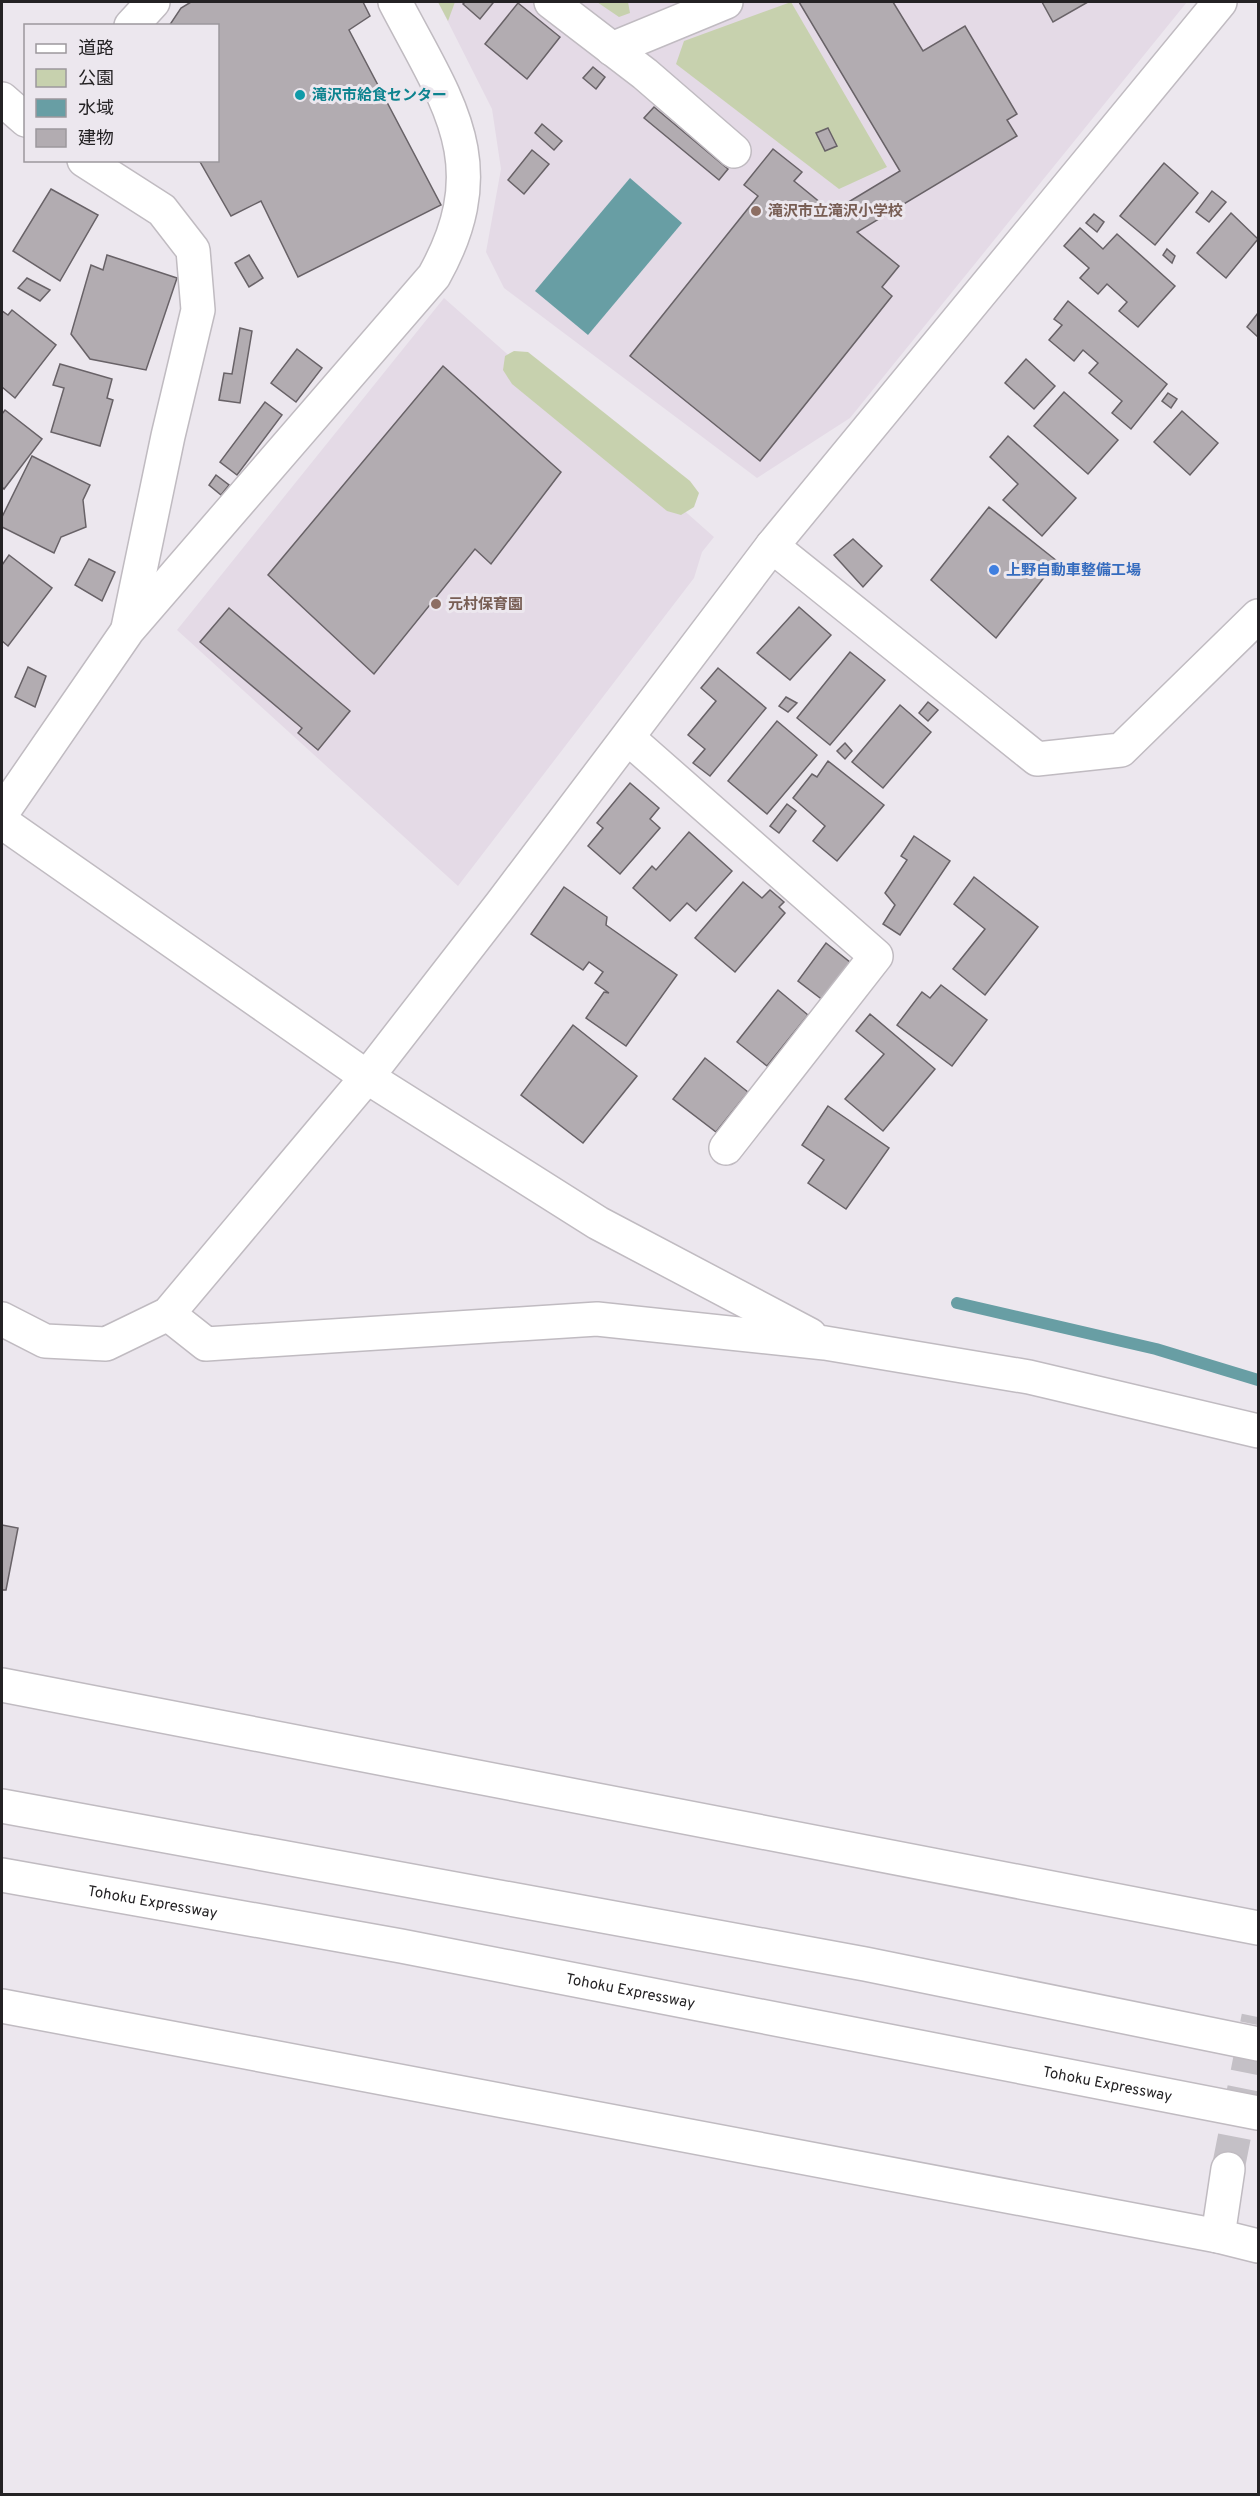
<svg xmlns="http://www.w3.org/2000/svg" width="1260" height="2496" font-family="Overpass,'Noto Sans JP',sans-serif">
<rect width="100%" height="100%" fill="#ece7ee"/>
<g fill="#e4dae6">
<path d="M438,2H1187L850,418L757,478L504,288L486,252L501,169L492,109Z"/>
<path d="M444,298L714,537L702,552L694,578L458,886L177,630Z"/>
</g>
<g fill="#c7d1ae">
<path d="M438,2H455L448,21Z"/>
<path d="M597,2H628L630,13L619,17Z"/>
<path d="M791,2L887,167L839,189L676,64L684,41Z"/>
<path d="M514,351L528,352L690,481L699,493L694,507L681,515L667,511L512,384L503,370L505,356Z"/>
</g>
<path fill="#689ea4" d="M630,178L682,223L588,335L535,291Z"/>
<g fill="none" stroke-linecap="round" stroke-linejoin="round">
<path stroke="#689ea4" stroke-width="12" d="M957,1303L1156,1349L1258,1380"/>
</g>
<g fill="#b2acb1" stroke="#686267" stroke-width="1.5">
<path d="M191,2H363L370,16L349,30L441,205L298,277L261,201L231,216L199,160H218V26H169L181,8Z"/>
<path d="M465,2H491L493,3L480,19L463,4Z"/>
<path d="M799,2H893L923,51L965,26L1017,114L1007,120L1017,136L857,232L899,266L882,287L892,296L760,461L630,356L758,196L744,185L773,149L802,172L794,181L832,212L900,171Z"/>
<path d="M1042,2H1088L1053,22Z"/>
<path d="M518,3L560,37L527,79L485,44Z"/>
<path d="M593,67L605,77L596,89L583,78Z"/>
<path d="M654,107L728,169L719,180L644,118Z"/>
<path d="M542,124L562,141L554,150L535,133Z"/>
<path d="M828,128L837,146L825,151L816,133Z"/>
<path d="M532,150L549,164L524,194L508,180Z"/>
<path d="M1164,163L1198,193L1155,245L1120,216Z"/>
<path d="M51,189L98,215L60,281L13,251Z"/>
<path d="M1212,191L1226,202L1209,222L1196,212Z"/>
<path d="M1231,213L1258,239L1226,278L1197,253Z"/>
<path d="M1094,214L1104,222L1097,232L1086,223Z"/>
<path d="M1080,228L1103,249L1117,234L1175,286L1138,327L1119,311L1127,302L1107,284L1098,294L1080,278L1089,268L1064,246Z"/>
<path d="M1167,249L1175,256L1172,263L1163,255Z"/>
<path d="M107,255L177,278L146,370L90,359L71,334L91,265L103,270Z"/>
<path d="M249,255L263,278L249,287L235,263Z"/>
<path d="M27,278L50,290L40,301L18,288Z"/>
<path d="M1068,301L1167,384L1131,429L1112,413L1122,401L1089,373L1098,363L1083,350L1074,361L1049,340L1062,325L1054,319Z"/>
<path d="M12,310L56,345L15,398L2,387V311L8,315Z"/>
<path d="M1258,313V337L1247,327Z"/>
<path d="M240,328L252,331L240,403L219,400L224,373L232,374Z"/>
<path d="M297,349L322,368L296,402L271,383Z"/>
<path d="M1026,359L1055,386L1034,409L1005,383Z"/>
<path d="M60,364L112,379L107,398L113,400L100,446L51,432L64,388L53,385Z"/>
<path d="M443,366L561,472L491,564L475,549L374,674L268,575Z"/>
<path d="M1064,392L1118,440L1088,474L1034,426Z"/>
<path d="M1168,393L1177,399L1171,408L1162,401Z"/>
<path d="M265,402L282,415L237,475L220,462Z"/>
<path d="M5,410L42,439L4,489L2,487V414Z"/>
<path d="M1182,411L1218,443L1190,475L1154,442Z"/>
<path d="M1008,436L1076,498L1042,536L1003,500L1018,484L990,457Z"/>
<path d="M32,456L90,485L83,500L86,527L61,537L54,553L2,527V517Z"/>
<path d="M216,475L229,485L221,495L209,485Z"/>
<path d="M989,507L1057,561L996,638L931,580Z"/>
<path d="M853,539L882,566L863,587L834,555Z"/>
<path d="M9,555L52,588L8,646L2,641V565Z"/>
<path d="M89,559L115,572L102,601L75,585Z"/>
<path d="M799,607L831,635L790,680L757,653Z"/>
<path d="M229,608L350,711L318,750L298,733L302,728L200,642Z"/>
<path d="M850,652L885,680L830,745L797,718Z"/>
<path d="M28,667L46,676L35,707L15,697Z"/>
<path d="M718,668L766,708L710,776L693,763L705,749L688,735L716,701L701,688Z"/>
<path d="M786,697L797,703L788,712L779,706Z"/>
<path d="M928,702L938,710L928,721L919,713Z"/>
<path d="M900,705L931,732L883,788L852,762Z"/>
<path d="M777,721L817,755L767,814L728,781Z"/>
<path d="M845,743L852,751L845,759L837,751Z"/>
<path d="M828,761L884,805L837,861L813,841L825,826L793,798L812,774L817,777Z"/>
<path d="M630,783L659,808L650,819L660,828L620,874L588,846L603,828L597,823Z"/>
<path d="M787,804L796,811L779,833L770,826Z"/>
<path d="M689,832L732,871L696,911L687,903L670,921L633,888L652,866L656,870Z"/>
<path d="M914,836L950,861L900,935L883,924L895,905L885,893L907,860L901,856Z"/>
<path d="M974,877L1038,927L985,995L953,969L985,929L954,904Z"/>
<path d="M743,882L762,898L770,890L784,902L779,907L785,913L735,972L695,938Z"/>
<path d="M564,887L607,917L606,925L677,975L626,1046L586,1018L604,992L609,993L595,983L603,972L589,962L583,970L531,934Z"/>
<path d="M826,943L851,963L824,1001L798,981Z"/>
<path d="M941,985L987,1020L952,1066L897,1025L922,992L930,998Z"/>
<path d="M778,990L808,1015L767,1066L737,1042Z"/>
<path d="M870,1014L935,1069L883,1131L845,1099L884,1054L856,1031Z"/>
<path d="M573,1025L637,1076L583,1143L521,1095Z"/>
<path d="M705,1058L748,1092L716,1132L673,1099Z"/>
<path d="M828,1106L889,1148L846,1209L808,1183L824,1160L802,1145Z"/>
<path d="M2,1525L18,1528L6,1590H2Z"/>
</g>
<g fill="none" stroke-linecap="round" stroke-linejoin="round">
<path stroke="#c4c0c6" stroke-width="33" stroke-dasharray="33 16" stroke-linecap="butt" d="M1228,2169L1258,2017"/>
<g stroke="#c0bbc1" stroke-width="36">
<g id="minor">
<path d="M551,2L645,74L734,151"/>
<path d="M131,26L153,2"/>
<path d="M612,49L726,2"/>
<path d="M2,99L26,120"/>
<path d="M84,160L162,210L193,250L198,310L168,436L128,628"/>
<path d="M772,546L1037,759L1121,750L1258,616"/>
<path d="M628,738L876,956L726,1148"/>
<path d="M2,813L128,630L434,276C497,163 447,102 395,2"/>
<path d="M2,822L367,1077L598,1223L810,1335"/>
<path d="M168,1314L206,1344L597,1319L825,1343L1029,1377L1258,1431"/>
<path d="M2,1319L45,1341L106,1344L168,1314L367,1077L502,903L772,546L1220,2"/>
<path d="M2,1685L1258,1928"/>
<path d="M2,2006L1218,2236L1258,2246"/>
<path d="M1218,2236L1228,2169"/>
</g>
</g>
<g stroke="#c0bbc1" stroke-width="36">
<g id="highway">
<path d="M2,1806L865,1964L1258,2044"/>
<path id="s1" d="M2,1875L401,1946L1258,2113"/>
</g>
</g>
<use href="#minor" stroke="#fff" stroke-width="33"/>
<use href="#highway" stroke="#fff" stroke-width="33"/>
</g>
<circle fill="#0f9aa8" stroke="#ece7ee" stroke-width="2" cx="300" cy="95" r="6"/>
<g fill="#8d6e63" stroke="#ece7ee" stroke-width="2">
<circle cx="756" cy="211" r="6"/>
<circle cx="436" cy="604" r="6"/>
</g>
<circle fill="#3f7fe0" stroke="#ece7ee" stroke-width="2" cx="994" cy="570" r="6"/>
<g text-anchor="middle" stroke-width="6" stroke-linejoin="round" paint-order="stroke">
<g font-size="15" font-weight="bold" fill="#0d838f" stroke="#ece7ee" text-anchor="start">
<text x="312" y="100">滝沢市給食センター</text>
</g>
<g font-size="15" font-weight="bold" fill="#785e54" stroke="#ece7ee" text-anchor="start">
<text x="768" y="216">滝沢市立滝沢小学校</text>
<text x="448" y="609">元村保育園</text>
</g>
<g font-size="15" font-weight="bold" fill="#366cbe" stroke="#ece7ee" text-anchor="start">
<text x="1006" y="575">上野自動車整備工場</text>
</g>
<g font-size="15" fill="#242224" stroke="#ece7ee">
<text dy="5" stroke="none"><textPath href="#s1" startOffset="153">Tohoku Expressway</textPath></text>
<text dy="5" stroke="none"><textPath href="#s1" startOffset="639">Tohoku Expressway</textPath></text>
<text dy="5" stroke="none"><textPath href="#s1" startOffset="1125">Tohoku Expressway</textPath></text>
</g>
</g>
<rect width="1260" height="2496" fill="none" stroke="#242224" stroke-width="6"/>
<rect x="24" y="24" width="195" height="138" fill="#ece7ee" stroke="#9c989d" stroke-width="1.5"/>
<rect x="36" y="44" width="30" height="9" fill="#ffffff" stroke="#9c989d" stroke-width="1.5"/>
<text x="78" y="54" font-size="18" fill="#242224">道路</text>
<rect x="36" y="69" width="30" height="18" fill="#c7d1ae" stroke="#9c989d" stroke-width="1.5"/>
<text x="78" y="84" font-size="18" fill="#242224">公園</text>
<rect x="36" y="99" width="30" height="18" fill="#689ea4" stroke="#9c989d" stroke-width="1.5"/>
<text x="78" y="114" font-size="18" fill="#242224">水域</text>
<rect x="36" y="129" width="30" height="18" fill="#b2acb1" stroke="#9c989d" stroke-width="1.5"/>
<text x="78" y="144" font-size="18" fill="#242224">建物</text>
</svg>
